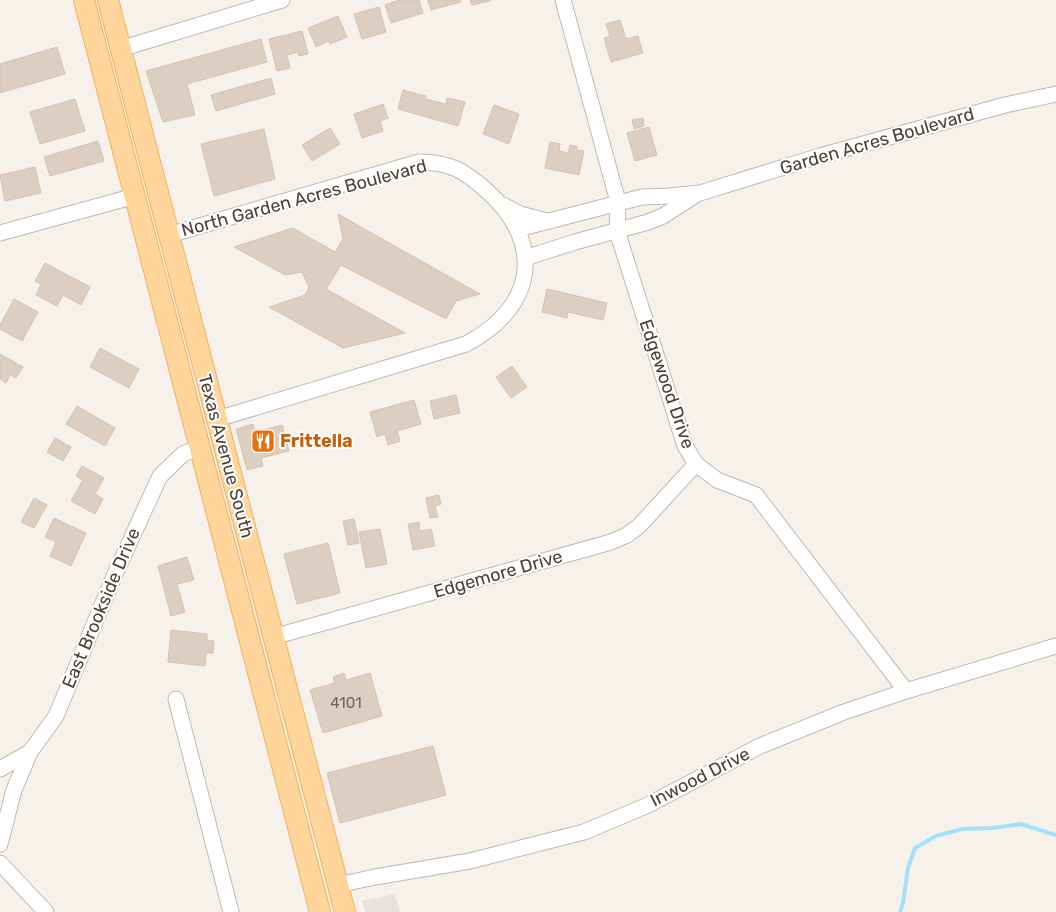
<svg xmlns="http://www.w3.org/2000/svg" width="1056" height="912" font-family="Rubik,sans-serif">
<rect width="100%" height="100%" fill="#f7f1eb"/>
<path fill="#e5e2df" d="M395,894L400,912H365L362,901Z"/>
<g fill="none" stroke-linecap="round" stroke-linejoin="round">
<path stroke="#a3e1f8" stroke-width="4" d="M900,912L903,903L908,868L915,848L936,836L962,829L993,828L1021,824L1056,835"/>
</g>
<g fill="#ddcec2" stroke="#d5c2b1">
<path d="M399,0H419L423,13L391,23L385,5Z"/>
<path d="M428,0H460L461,2L431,10Z"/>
<path d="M470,0H489L490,1L472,5Z"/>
<path d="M379,7L386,32L362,39L354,14Z"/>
<path d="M338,16L347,37L330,44L329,41L316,47L308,28Z"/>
<path d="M620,20L626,39L638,36L643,53L611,62L604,38L610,36L606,24Z"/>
<path d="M302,31L308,54L299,56L298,52L287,55L290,68L277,71L269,39Z"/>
<path d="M261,39L267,62L187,84L195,115L163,122L146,71Z"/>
<path d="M57,47L65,74L0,93V64Z"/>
<path d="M271,78L275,94L216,111L211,95Z"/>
<path d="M403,90L426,96V99L446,104L447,98L465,102L458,126L398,109Z"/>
<path d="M75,99L85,131L40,144L30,112Z"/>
<path d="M383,104L388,118L380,121L383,131L362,138L354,114Z"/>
<path d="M494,105L519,114L509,144L483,134Z"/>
<path d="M643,118L644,126L634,129L632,120Z"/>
<path d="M649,127L657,155L635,161L627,133Z"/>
<path d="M330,128L340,144L312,161L302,145Z"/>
<path d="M264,129L275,179L214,196L201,144Z"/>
<path d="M98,141L104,161L50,176L44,157Z"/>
<path d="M550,142L560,144L559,151L568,153L570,145L577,146V150L584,151L579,175L545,168Z"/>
<path d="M35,167L41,193L5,201L0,175Z"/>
<path d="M338,214L480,294L456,301L446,319L341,265L326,289L405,333L343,348L269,307L305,295L309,287L302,272L285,275L234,247L293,228L335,252L343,239Z"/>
<path d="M45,263L90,287L81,305L63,295L57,306L36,295L41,284L35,281Z"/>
<path d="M547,289L607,303L603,320L568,312L567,318L542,312Z"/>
<path d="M14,299L38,312L22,341L0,329V325Z"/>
<path d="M100,348L139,369L129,388L90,367Z"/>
<path d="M0,354L23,367L16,378L10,375L6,383L0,379Z"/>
<path d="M512,366L527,387L511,398L496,377Z"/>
<path d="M456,395L460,413L434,419L430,401Z"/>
<path d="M414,400L421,424L397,431L400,441L388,445L385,434L377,437L370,412Z"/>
<path d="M77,406L115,428L105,446L66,424Z"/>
<path d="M253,424L255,432L282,425L289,451L261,458L263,466L247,470L236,429Z"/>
<path d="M55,438L71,447L63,461L47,452Z"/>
<path d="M82,466L104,478L95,494L103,499L95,514L71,501L83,480L76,476Z"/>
<path d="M439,495L441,504L435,506L438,517L430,518L426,498Z"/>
<path d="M34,498L47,505L34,528L21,522Z"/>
<path d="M54,518L86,533L71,566L50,556L56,542L45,537Z"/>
<path d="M354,519L359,543L348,545L343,521Z"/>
<path d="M419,522L420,531L431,529L435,546L413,550L408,524Z"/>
<path d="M380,529L387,564L366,568L359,532Z"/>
<path d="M328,543L340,593L297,604L284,554Z"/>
<path d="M187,557L194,580L177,584L185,612L171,616L158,566Z"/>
<path d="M171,630L207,634V640L214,641L213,653H206L205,666L168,662Z"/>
<path d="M344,673L346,680L370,673L382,716L323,733L310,690L335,683L333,677Z"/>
<path d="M433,746L446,795L340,823L327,773Z"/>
</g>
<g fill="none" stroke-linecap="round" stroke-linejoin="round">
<g stroke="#c3b8ac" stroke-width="17">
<g id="minor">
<path d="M563,0L618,202L617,231L685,446L696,464L717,480L756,495L906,691"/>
<path d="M120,49L282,0"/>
<path d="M503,205L520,214L547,221"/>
<path d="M518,229L642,197L669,196L700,193L820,156L1005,105L1056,94"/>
<path d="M0,233L135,196"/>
<path d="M169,235L419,162C450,162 465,171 487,191C546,244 535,308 466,344L217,419"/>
<path d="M525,258L575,242L648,222L663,216L694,196"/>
<path d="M273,637L611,542L627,535L639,526L696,464"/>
<path d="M176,699L231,912"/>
<path d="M0,769L30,752L56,716L115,574L160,476L183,454L200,447"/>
<path d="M0,844L14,790L30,752"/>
<path d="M0,863L46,912"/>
<path d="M338,885L375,877L470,861L584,832L648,805L760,746L844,712L906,691L1056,646"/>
</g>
</g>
<g stroke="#f0b060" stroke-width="22">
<g id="major">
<path d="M84,0L320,912"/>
<path d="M108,0L345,912"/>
</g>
</g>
<use href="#minor" stroke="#fff" stroke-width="15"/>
<use href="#major" stroke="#ffd59b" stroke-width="20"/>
</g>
<defs>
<g id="restaurant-square" transform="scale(1.25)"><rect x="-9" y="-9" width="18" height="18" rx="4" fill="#e8710a" stroke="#fff"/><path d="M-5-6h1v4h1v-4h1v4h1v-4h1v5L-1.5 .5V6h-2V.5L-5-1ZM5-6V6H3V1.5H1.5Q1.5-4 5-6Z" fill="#fff"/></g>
</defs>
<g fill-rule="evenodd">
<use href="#restaurant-square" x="263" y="441"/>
</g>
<g text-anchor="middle" stroke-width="4" stroke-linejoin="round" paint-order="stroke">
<g font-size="15" fill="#70645a">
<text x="346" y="708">4101</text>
</g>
<g font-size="18" fill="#4c4137" stroke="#fff">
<text transform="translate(877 141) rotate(-16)" y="6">Garden Acres Boulevard</text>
<text transform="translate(304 198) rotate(-15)" y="6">North Garden Acres Boulevard</text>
<text transform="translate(667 384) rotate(71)" y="6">Edgewood Drive</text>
<text transform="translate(226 456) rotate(75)" y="6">Texas Avenue South</text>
<text transform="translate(498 574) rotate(-16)" y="6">Edgemore Drive</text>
<text transform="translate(101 608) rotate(-67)" y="6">East Brookside Drive</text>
<text transform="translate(700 777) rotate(-27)" y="6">Inwood Drive</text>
</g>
<g font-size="18" font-weight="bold" fill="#c56008" stroke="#fff" text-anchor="start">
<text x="280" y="447">Frittella</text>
</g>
</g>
</svg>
